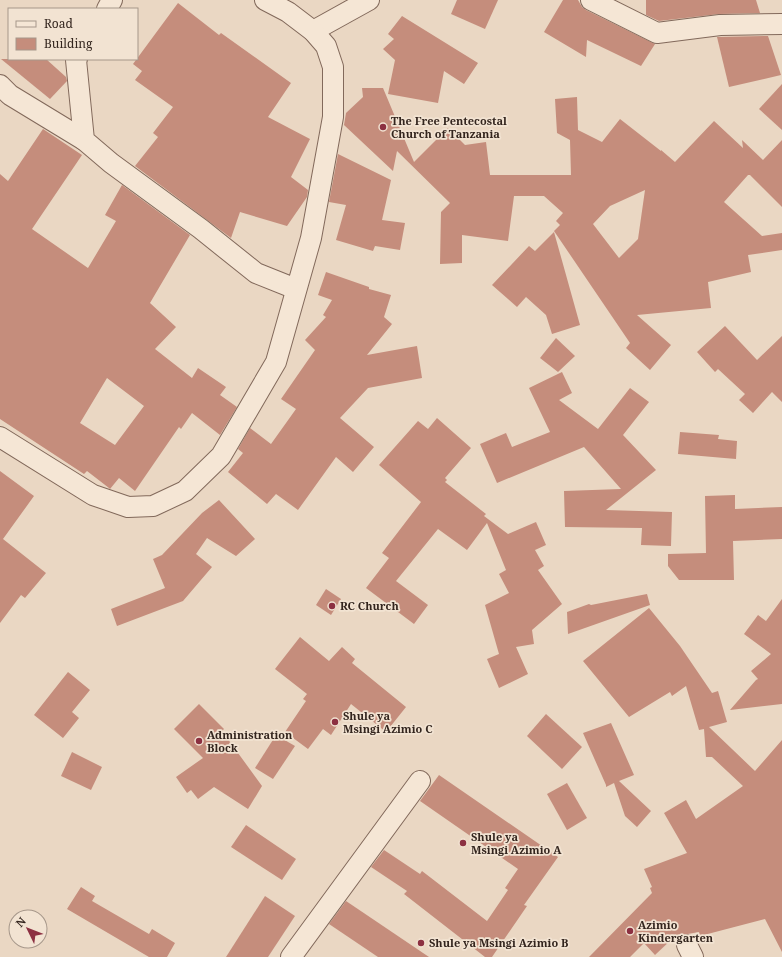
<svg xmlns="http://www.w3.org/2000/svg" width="782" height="957" font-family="'Noto Serif',serif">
<rect width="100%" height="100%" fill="#ead7c3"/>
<g fill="#c58d7c" fill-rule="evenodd">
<path d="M457,0H498L485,29L451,14Z"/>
<path d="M563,0H578L582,7L586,10L655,44L641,66L587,40L586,57L544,32Z"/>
<path d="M646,0H756L760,13L719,14L659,21L646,15Z"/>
<path d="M178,3L219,35L221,33L291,83L268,117L310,139L291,177L308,190L307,197L287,226L240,212L231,238L135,166L158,137L153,133L173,107L135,80L142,71L133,64Z"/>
<path d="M402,16L478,63L464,84L444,71L438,103L388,94L395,60L383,49L394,39L388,34Z"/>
<path d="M768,36L781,75L729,87L717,37Z"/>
<path d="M1,59H46L66,77L67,81L50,99Z"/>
<path d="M782,84V130L759,109Z"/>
<path d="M362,88H383L414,162L448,128L465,145L486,142L490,175H571L570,140L557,133L555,99L577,97L578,130L602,142L620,119L661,151V150L675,162L714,121L743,148L742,140L763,160L782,140V207L750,175H748L724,202L762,236L782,233V250L748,255L751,272L708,282L711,308L637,315L671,345L650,370L626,348L630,343L554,231L560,225L556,221L563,213L544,196H514L508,241L462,235V263L440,264L441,212L450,203L397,151L393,171L344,125L346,113L363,97ZM645,190L638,239L619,258L593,224L610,206Z"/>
<path d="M43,129L82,155L32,229L88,268L116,221L105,215L122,185L190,235L150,303L176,327L155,349L192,378L198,368L226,387L220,395L237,407L220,435L192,413L181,429L179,427L135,491L119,478L110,489L109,488L87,471L84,474L0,419V174L8,181ZM107,378L144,406L115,445L80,423Z"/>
<path d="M338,154L391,180L382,220L405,223L400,250L375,246L373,251L336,240L346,205L329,202Z"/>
<path d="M554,232L580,325L552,334L546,315L526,297L517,307L492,285L529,246L535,251Z"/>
<path d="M326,272L369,287V289L391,295L384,317L392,324L367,355L417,346L422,378L368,388L340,418L374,447L353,472L336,457L298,510L276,494L267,504L228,472L243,453L238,449L250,428L271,444L296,409L281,399L315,350L305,340L326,317L323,315L332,300L318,295Z"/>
<path d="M725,326L757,360L782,336V402L772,392L753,413L739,400L745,394L718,369L715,372L697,352Z"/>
<path d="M556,338L575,356L558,372L540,358Z"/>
<path d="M562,372L572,393L559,400L598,429L630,388L649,402L623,435L656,470L606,510L672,512L671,546L641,545L642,528L565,527L564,491L621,489L584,447L497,483L480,444L506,433L512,447L550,432L529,388Z"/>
<path d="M437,418L471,448L445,478L447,480L445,482L486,514L484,516L508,534L536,522L546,545L535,550L544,566L538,570L562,604L532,630L534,644L516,647L528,674L499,688L487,659L499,654L485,605L509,593L499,574L506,570L487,523L467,550L438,529L396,581L428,605L414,624L366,588L389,558L382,553L421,502L379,465L418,421L428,429Z"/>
<path d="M680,432L719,435L718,439L737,441L736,459L678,454Z"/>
<path d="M0,471L34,496L3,539L46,573L25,598L21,595L0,623Z"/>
<path d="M735,495V509L782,507V539L733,541L734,580H679L668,566V554L706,553L705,496Z"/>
<path d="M219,500L255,539L236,556L207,538L196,554L212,567L183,601L117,626L111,609L165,588L153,559L162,555L202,513Z"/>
<path d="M326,589L341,599L331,615L316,605Z"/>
<path d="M647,594L650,605L568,634L567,612L589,604L591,605Z"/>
<path d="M782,599V704L730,710L756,680L758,679L751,671L771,654L744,634L758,615L766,621Z"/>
<path d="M649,608L680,646L712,693L718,691L727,722L709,727L755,771L782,740V952L765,919L700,936L699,932L682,935L679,937L672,939L655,955L644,943L630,957H589L652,893L650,888L652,887L644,869L687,853L664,813L686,800L696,819L743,786L712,757H706L704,729L699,730L686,686L672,696L670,692L629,717L583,661Z"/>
<path d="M300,637L329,661L342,647L355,659L352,663L406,707L386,732L351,704L331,735L323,729L308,749L285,732L306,701L303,699L307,694L275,669Z"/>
<path d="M68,672L90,690L72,712L79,718L63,738L34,715Z"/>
<path d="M199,704L224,729L222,731L262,786L248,809L214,787L198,799L191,790L187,793L176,777L203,758L174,729Z"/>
<path d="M546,714L582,747L562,769L527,736Z"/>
<path d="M611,723L634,775L619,781L651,811L637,827L625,816L614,783L606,787V785L583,733Z"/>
<path d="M276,735L295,746L273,779L255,768Z"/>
<path d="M72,752L102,767L91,790L61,776Z"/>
<path d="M439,775L558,857L524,905L527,906L492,957H485L404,894L407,891L371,867L384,850L420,874L422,871L487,921L508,890L505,888L518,869L420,801Z"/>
<path d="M567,783L587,818L567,830L547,794Z"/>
<path d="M246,825L296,859L282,880L231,847Z"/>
<path d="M81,887L95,896L92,901L149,934L152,929L175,943L167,957H149L67,909Z"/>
<path d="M265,896L295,916L268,957H226Z"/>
<path d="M346,901L429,957H378L329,924Z"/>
</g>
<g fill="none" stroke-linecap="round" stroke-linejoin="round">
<g stroke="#82695b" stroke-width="22">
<g id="street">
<path d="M591,0L657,33L720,25L782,24"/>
<path d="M107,9L112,0"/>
<path d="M313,31L369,0"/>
<path d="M77,59L76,60L84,140L111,163L201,229L256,273L296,289"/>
<path d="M0,85L10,95L84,140"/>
<path d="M0,437L93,495L128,507L153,506L185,491L221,456L276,362L311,238L333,117V67L326,46L313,31L288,12L265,0"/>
<path d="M687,945L693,957"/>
<path d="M291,957L420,781"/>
</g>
</g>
<use href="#street" stroke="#f5e6d5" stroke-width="20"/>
</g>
<g fill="#8c3041" stroke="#f2e3d2" stroke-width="1.5">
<circle cx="383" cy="127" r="4"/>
<circle cx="332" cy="606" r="4"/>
<circle cx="335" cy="722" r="4"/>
<circle cx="199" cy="741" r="4"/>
<circle cx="463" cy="843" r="4"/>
<circle cx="630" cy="931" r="4"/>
<circle cx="421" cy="943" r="4"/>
</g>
<g text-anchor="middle" stroke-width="3.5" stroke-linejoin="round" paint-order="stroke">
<g font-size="11" font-weight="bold" fill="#33251e" stroke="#f2e3d2" text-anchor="start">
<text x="391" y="125">The Free Pentecostal<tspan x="391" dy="13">Church of Tanzania</tspan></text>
<text x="340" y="610">RC Church</text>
<text x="343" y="720">Shule ya<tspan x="343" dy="13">Msingi Azimio C</tspan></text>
<text x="207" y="739">Administration<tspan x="207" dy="13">Block</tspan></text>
<text x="471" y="841">Shule ya<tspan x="471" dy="13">Msingi Azimio A</tspan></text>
<text x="638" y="929">Azimio<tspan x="638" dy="13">Kindergarten</tspan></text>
<text x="429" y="947">Shule ya Msingi Azimio B</text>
</g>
</g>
<rect x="8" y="8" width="130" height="52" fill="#f2e3d2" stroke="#a6978a"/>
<rect x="16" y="21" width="20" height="6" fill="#f5e6d5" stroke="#a6978a"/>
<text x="44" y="28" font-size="12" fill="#33251e">Road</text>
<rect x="16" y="38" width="20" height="12" fill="#c58d7c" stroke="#a6978a"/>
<text x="44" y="48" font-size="12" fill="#33251e">Building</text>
<g transform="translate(28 929) rotate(313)"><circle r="19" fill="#f2e3d2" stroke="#a6978a"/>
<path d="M0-3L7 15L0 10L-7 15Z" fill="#8c3041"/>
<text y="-6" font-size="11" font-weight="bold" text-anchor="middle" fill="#33251e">N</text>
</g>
</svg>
